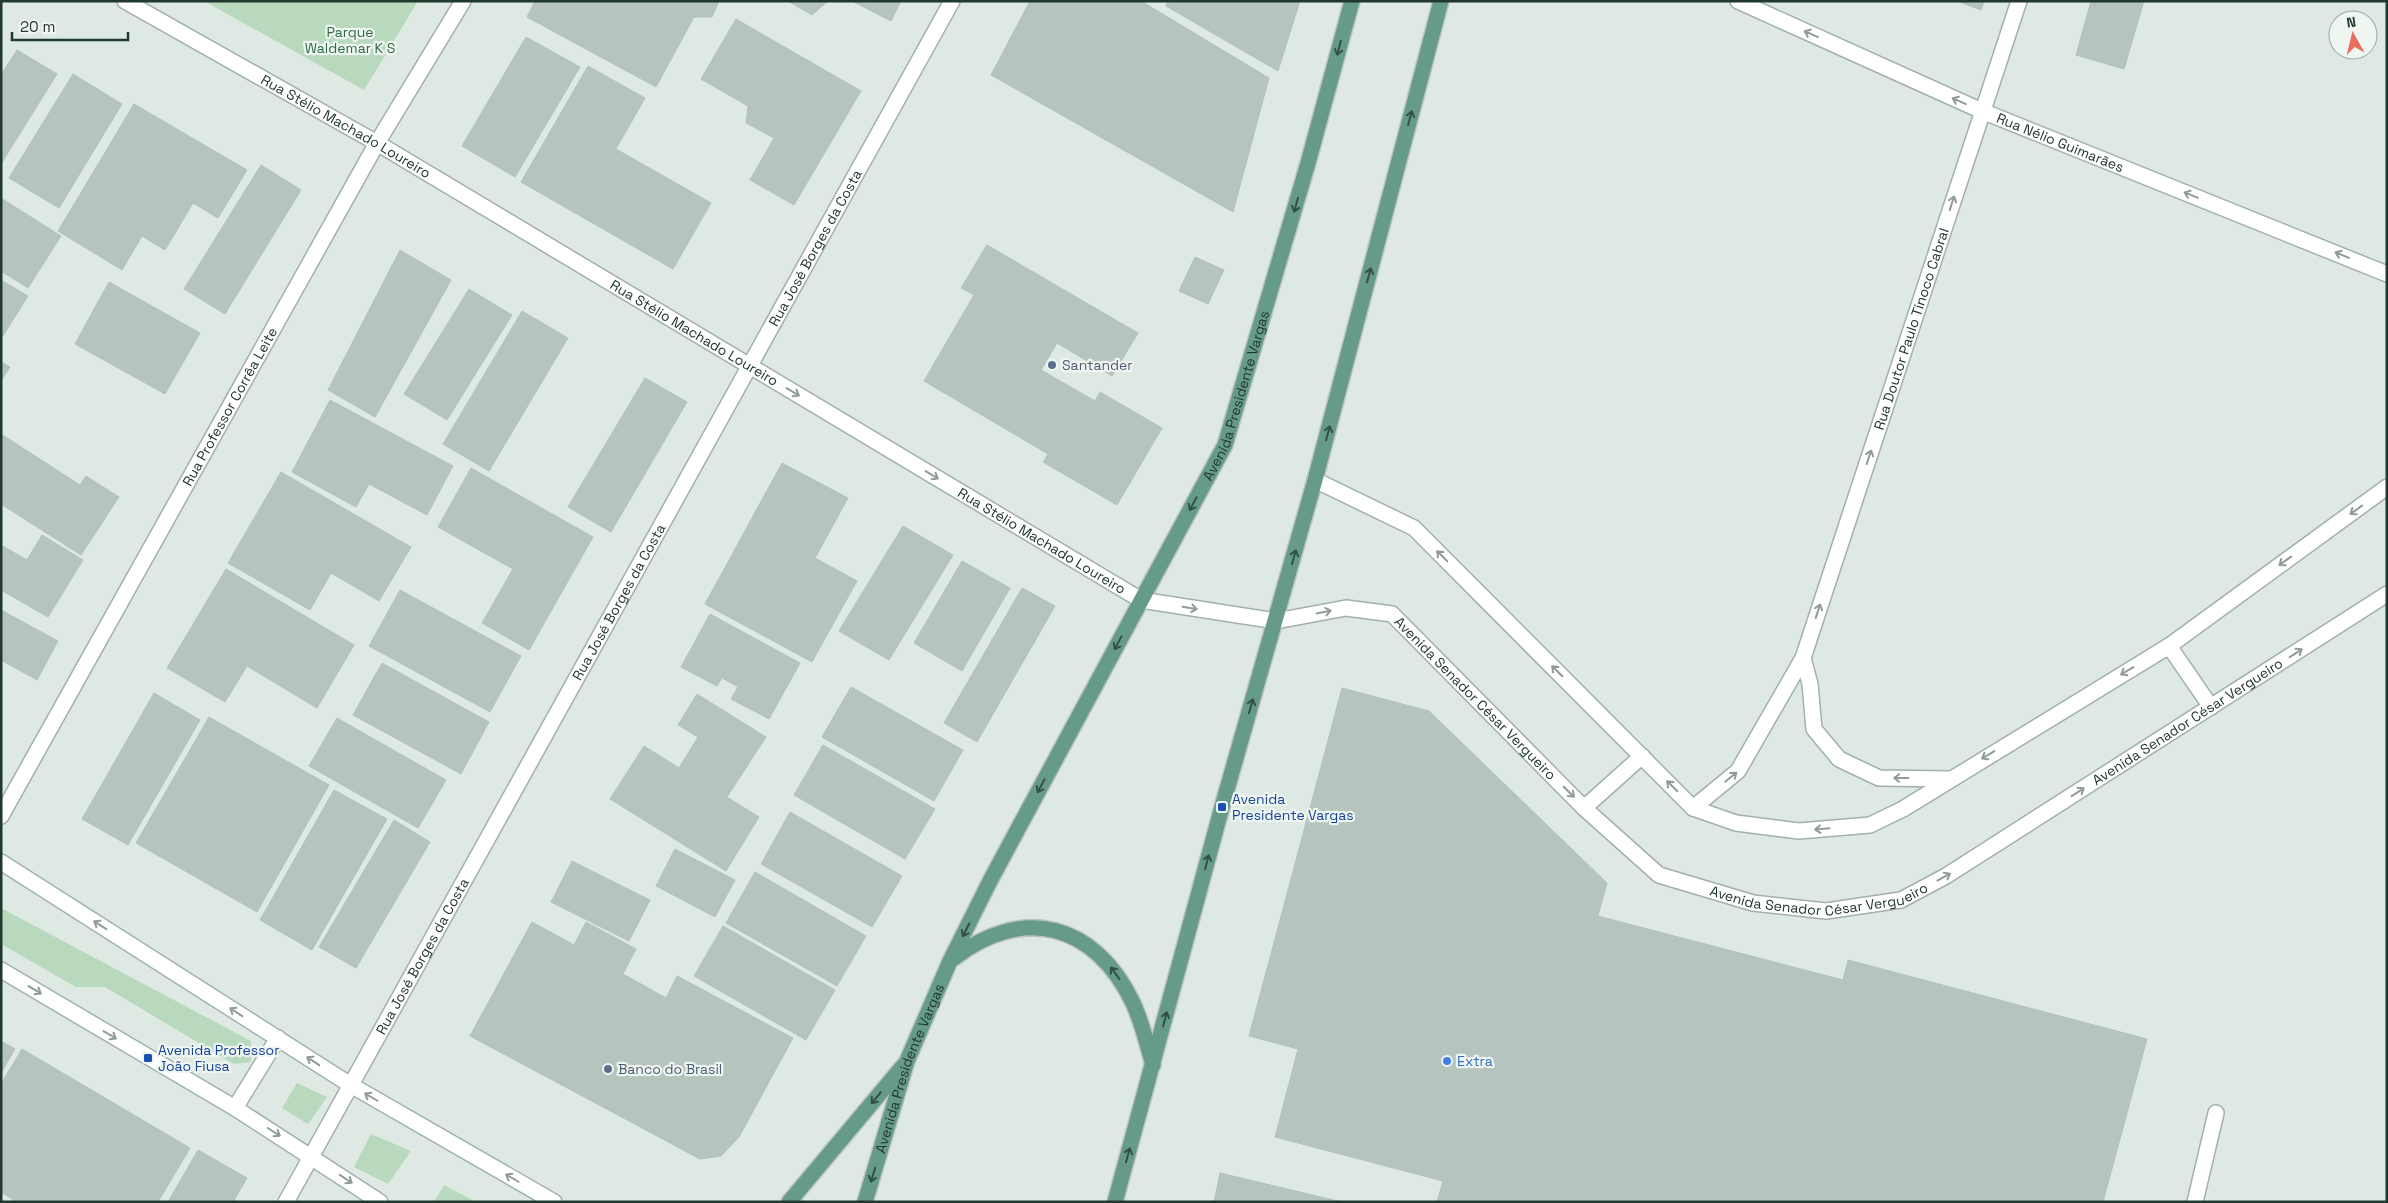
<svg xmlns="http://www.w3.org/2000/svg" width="2388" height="1203" font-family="'Space Grotesk',sans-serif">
<rect width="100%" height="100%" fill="#dfe9e3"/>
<g fill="#b9d9be">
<path d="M204,1H418L364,90Z"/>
<path d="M1,908L251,1041V1062L234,1064L105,987H76L1,944Z"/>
<path d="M297,1083L327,1097L308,1124L282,1108Z"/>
<path d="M371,1134L411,1151L388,1184L354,1167Z"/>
<path d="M444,1185L476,1202H434Z"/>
</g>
<g fill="#b5c4bc" stroke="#b2c2ba">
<path d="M535,1H719L712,17H694L656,87L527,17Z"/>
<path d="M788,1H828L812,15Z"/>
<path d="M852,1H901L891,21Z"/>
<path d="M1030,1H1141L1269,78L1233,212L991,75Z"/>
<path d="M1168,1H1300L1278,71L1166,6Z"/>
<path d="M1957,1H1984L1981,10Z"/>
<path d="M2091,1H2144L2124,69L2076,55Z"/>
<path d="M736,19L861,91L794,205L750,180L774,138L746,123L748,106L701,79Z"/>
<path d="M526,37L580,67L515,177L462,146Z"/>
<path d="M17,50L57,74L1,164V75Z"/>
<path d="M588,66L645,98L616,149L711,203L673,269L521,182Z"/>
<path d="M73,74L122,104L59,208L9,178Z"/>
<path d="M134,104L247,170L218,218L193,203L165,250L142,236L122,270L58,231Z"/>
<path d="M261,165L301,190L225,314L184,289Z"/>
<path d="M1,198L61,236L28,288L1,271Z"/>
<path d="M987,245L1138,333L1112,376L1057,343L1041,370L1095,401L1100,392L1162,428L1117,505L1043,462L1048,454L924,381L974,295L961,288Z"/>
<path d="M400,250L451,280L375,417L328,390Z"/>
<path d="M1195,257L1224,270L1208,304L1179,291Z"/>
<path d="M1,280L28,296L1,339Z"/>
<path d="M109,282L200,333L165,394L75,344Z"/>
<path d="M469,289L512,315L447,420L404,394Z"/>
<path d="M522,311L568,338L489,471L443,444Z"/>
<path d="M1,362L10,367L1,381Z"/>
<path d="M645,378L687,402L611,532L568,507Z"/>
<path d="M330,400L453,466L427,515L369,484L356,507L292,472Z"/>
<path d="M1,434L80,485L86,476L119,497L81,555L1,504Z"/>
<path d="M782,463L848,498L815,558L857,581L812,662L705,604Z"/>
<path d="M471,468L593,537L529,650L482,623L513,569L438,527Z"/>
<path d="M281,472L411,547L379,601L331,573L310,610L228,563Z"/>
<path d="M903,526L953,555L889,660L839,631Z"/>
<path d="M42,535L83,560L48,617L1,590V545L27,560Z"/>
<path d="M962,561L1010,588L962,671L914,643Z"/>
<path d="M226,569L354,645L317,708L247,666L225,702L167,668Z"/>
<path d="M1022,588L1055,606L977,742L944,723Z"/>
<path d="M400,590L521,656L490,712L369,646Z"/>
<path d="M1,610L58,641L37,680L1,660Z"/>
<path d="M710,614L800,663L769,719L731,699L738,687L722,678L717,686L681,667Z"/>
<path d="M382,663L489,722L461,774L353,715Z"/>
<path d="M851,687L963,750L934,801L822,737Z"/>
<path d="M1342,688L1429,711L1607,883L1598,916L1843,980L1848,960L2147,1039L2103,1202H1437L1443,1181L1275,1137L1298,1049L1249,1036Z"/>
<path d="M154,693L200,720L128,845L82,819Z"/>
<path d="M697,694L766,737L727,797L759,817L726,871L610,799L644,746L679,768L698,737L678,725Z"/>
<path d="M209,717L329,785L257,912L136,843Z"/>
<path d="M337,718L446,780L418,828L309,766Z"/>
<path d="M823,745L935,809L905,859L794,795Z"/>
<path d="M334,790L387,819L312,950L260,920Z"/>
<path d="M790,812L902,876L872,927L761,864Z"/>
<path d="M394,820L430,842L356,968L319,947Z"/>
<path d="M675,849L735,880L715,917L656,886Z"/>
<path d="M572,861L650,900L629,941L551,902Z"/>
<path d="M755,872L866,936L837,986L726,923Z"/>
<path d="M532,922L574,945L586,922L636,949L623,974L666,998L677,976L793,1038L739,1137L721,1156L700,1159L470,1036Z"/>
<path d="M723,926L835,990L806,1040L694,976Z"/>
<path d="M1,1041L15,1049L1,1073Z"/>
<path d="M22,1049L190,1148L158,1202H17L1,1192V1084Z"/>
<path d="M198,1150L247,1178L233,1202H168Z"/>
<path d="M1220,1173L1342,1202H1214Z"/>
</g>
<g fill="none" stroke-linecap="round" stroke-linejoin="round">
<g stroke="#a2b0a9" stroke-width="18">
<path id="service" d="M2195,1202L2216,1113"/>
</g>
<g stroke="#a2b0a9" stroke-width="18">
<g id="minor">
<path id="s1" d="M125,1L377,143L1141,600L1276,621"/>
<path id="s2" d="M1738,1L1982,111L2387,274"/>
<path d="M1803,658L1810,684L1814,729L1839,759L1879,778L1950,779"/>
<path id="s3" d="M1693,808L1738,771L1803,658L2019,1"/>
<path id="s4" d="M1,816L377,143L463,1"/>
<path id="s5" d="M286,1202L952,1"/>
</g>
</g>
<g stroke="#a2b0a9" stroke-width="18">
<g id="tertiary">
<path d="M1315,480L1414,528L1693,808L1736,823L1799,831L1870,825L1903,809L2169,646L2387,487"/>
<path id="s6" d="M1276,621L1346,608L1392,614L1584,808L1659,875L1753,903L1826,911L1901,900L1946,876L2387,594"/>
<path d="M2169,646L2211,707"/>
<path d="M1584,808L1642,756"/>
</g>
</g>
<g stroke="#9fb4aa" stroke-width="18">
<g id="secondary">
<path d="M1,862L349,1084L554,1202"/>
<path d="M1,970L235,1108L380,1202"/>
<path d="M235,1108L278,1038"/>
</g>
</g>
<g stroke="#bcc3c1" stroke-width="18">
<g id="primary">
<path d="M954,958C1023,905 1095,923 1133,1003C1142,1022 1147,1044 1153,1065"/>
<path d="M789,1202L903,1066"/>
<path id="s7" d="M865,1202L907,1061L950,961L991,879L1225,445L1308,163L1352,1"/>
<path d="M1115,1202L1222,807L1315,480L1441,1"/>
</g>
</g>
<use href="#service" stroke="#fff" stroke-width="15"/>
<use href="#minor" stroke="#fff" stroke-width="15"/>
<use href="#tertiary" stroke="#fff" stroke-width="15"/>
<use href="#secondary" stroke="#fff" stroke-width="15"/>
<use href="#primary" stroke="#669c87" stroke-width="15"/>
</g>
<defs><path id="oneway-shaft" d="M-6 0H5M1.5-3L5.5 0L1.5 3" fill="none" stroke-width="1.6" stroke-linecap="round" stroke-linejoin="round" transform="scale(1.25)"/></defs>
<g stroke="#909c97">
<use href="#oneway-shaft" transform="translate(1811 34) rotate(-156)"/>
<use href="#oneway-shaft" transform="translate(1959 101) rotate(-156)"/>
<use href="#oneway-shaft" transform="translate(2191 195) rotate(-158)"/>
<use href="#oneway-shaft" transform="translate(1952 203) rotate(-72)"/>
<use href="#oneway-shaft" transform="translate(2342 255) rotate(-158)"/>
<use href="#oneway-shaft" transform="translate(793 392) rotate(31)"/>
<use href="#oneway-shaft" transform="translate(1869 457) rotate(-72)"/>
<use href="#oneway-shaft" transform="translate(932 475) rotate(31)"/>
<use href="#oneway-shaft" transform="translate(2356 510) rotate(144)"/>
<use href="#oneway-shaft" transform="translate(1442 556) rotate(-135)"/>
<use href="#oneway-shaft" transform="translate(2285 561) rotate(144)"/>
<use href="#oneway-shaft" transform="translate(1190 608) rotate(9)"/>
<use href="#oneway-shaft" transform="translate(1818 611) rotate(-72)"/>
<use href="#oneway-shaft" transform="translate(1324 612) rotate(-11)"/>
<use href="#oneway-shaft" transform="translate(2296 653) rotate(-33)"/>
<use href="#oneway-shaft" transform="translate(1557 671) rotate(-135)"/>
<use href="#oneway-shaft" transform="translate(2127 671) rotate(149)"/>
<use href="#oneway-shaft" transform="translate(1988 755) rotate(149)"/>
<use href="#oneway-shaft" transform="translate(1731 777) rotate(-39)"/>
<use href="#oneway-shaft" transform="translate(1901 778) rotate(-180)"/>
<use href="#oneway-shaft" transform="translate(1672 786) rotate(-135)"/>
<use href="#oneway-shaft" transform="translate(1569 792) rotate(45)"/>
<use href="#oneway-shaft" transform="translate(2078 792) rotate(-33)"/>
<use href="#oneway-shaft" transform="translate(1822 829) rotate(175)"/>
<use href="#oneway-shaft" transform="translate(1944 877) rotate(-29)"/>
<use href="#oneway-shaft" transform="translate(100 925) rotate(-147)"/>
<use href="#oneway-shaft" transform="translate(35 990) rotate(31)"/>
<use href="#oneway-shaft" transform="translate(236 1012) rotate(-147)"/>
<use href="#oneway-shaft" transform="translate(110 1035) rotate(31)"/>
<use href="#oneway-shaft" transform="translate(313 1061) rotate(-147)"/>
<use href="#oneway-shaft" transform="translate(371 1097) rotate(-150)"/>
<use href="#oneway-shaft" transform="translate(274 1132) rotate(32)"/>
<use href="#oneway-shaft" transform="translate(512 1178) rotate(-150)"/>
<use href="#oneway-shaft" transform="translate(346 1179) rotate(34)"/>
</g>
<g stroke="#325145">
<use href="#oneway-shaft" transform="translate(1339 48) rotate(105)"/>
<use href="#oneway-shaft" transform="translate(1410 118) rotate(-75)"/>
<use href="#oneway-shaft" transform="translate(1296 205) rotate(106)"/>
<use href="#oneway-shaft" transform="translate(1369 275) rotate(-75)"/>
<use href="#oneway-shaft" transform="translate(1328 433) rotate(-75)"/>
<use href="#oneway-shaft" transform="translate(1193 504) rotate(118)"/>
<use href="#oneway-shaft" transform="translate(1294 557) rotate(-74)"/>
<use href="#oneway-shaft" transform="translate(1118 643) rotate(118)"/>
<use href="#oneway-shaft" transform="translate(1251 706) rotate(-74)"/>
<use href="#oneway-shaft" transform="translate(1041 786) rotate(118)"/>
<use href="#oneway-shaft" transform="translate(1207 862) rotate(-75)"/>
<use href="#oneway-shaft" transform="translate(966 930) rotate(117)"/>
<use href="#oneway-shaft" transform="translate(1115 973) rotate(-126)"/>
<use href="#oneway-shaft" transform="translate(1165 1019) rotate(-75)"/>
<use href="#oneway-shaft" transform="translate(876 1098) rotate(130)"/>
<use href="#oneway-shaft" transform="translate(1128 1155) rotate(-74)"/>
<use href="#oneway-shaft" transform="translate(873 1175) rotate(107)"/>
</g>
<g fill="#5c6f8a" stroke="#eff6f2" stroke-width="2">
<circle cx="1052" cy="365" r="5"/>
<circle cx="608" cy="1069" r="5"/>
</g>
<g fill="#1a4fb4" stroke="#eff6f2" stroke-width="2">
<rect x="1217" y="802" width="10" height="10" rx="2.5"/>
<rect x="143" y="1053" width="10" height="10" rx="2.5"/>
</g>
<circle fill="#3f7fe0" stroke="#eff6f2" stroke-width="2" cx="1447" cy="1061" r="5"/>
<g text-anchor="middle" stroke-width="4.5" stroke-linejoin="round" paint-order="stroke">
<g font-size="14" fill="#2e6c3e" stroke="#eff6f2">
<text x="350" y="37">Parque<tspan x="350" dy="16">Waldemar K S</tspan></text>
</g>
<g font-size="14" fill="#21382f" stroke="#eff6f2">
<text dy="5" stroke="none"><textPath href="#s1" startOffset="254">Rua Stélio Machado Loureiro</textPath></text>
<text dy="5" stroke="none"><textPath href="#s2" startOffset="352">Rua Nélio Guimarães</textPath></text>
<text dy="5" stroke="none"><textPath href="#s5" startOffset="1091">Rua José Borges da Costa</textPath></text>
<text dy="5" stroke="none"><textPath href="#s3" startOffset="535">Rua Doutor Paulo Tinoco Cabral</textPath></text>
<text dy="5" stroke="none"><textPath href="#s1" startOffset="659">Rua Stélio Machado Loureiro</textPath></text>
<text dy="5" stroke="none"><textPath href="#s7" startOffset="891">Avenida Presidente Vargas</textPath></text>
<text dy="5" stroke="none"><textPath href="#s4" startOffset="469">Rua Professor Corrêa Leite</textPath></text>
<text dy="5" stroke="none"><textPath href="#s1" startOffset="1064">Rua Stélio Machado Loureiro</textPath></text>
<text dy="5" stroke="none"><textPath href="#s5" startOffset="686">Rua José Borges da Costa</textPath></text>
<text dy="5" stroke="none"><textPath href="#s6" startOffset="236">Avenida Senador César Vergueiro</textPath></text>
<text dy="5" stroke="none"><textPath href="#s6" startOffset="1076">Avenida Senador César Vergueiro</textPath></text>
<text dy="5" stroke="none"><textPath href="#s6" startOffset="656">Avenida Senador César Vergueiro</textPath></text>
<text dy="5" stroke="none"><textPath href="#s5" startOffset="281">Rua José Borges da Costa</textPath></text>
<text dy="5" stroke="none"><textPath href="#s7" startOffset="141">Avenida Presidente Vargas</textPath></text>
</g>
<g font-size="14" fill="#4e5e75" stroke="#eff6f2" text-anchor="start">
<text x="1062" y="370">Santander</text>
<text x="618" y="1074">Banco do Brasil</text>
</g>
<g font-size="14" fill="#164399" stroke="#eff6f2" text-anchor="start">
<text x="1232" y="804">Avenida<tspan x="1232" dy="16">Presidente Vargas</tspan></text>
<text x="158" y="1055">Avenida Professor<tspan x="158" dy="16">João Fiusa</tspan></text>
</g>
<g font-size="14" fill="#366cbe" stroke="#eff6f2" text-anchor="start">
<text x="1457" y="1066">Extra</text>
</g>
</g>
<rect width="2388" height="1203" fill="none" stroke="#21382f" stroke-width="5"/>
<g transform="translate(2353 35) rotate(352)"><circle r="24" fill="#eff6f2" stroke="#9daaa4"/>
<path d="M0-4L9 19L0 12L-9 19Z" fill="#e96e5e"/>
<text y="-8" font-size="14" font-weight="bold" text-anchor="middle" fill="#21382f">N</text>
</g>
<path d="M12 32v8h116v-8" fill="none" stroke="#21382f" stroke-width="2.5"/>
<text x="20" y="32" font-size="15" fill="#21382f" stroke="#eff6f2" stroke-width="4" paint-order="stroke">20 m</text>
</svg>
